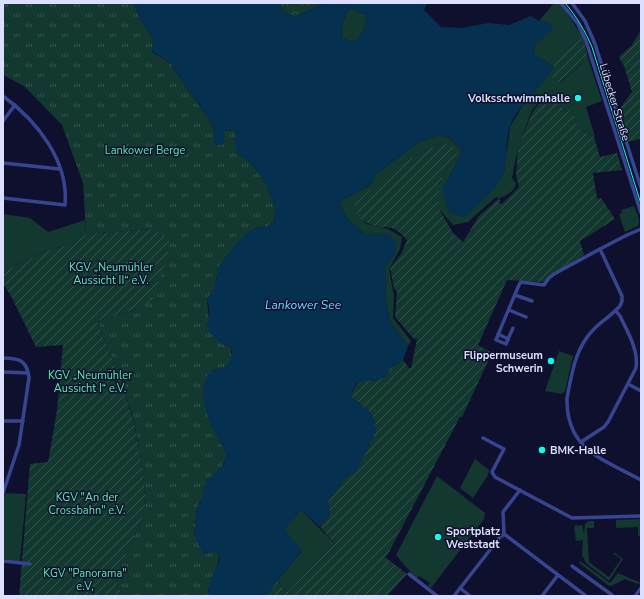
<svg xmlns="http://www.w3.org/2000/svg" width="644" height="599" font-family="'Nunito Sans',sans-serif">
<defs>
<pattern id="forest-crowns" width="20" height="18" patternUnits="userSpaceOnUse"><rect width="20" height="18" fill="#12382f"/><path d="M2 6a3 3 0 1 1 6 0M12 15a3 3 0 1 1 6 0" fill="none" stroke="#34544e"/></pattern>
<pattern id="park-tufts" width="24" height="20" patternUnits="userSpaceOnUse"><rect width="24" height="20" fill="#12382f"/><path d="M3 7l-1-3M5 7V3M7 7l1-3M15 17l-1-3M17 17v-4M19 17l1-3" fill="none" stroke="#34544e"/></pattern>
<pattern id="garden-furrows" width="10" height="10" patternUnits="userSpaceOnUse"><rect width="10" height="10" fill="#12382f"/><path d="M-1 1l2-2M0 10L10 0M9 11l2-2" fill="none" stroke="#34544e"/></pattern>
</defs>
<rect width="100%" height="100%" fill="#0f102e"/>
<g fill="#12382f">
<path d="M554,3H560L583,37L548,63L533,54L535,44L552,30L550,23L539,21Z"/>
<path d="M353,9L366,15C366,28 364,33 355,42L343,39L341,30L347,11Z"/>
<path d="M588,58L602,101L586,107L595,137L579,129L572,111L566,112L551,90L532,110L518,148L512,178L516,183C515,192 506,195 499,199L496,197L468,222L453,225L439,209V184L448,167L456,158L441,143L402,163L355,212L367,224L388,229L402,237L400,249L389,269L394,296L393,318L411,341L408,346L390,322L386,300L385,267L395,254L390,235L365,234L347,219L339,202L372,184L375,175L419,142L439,135L451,139L460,148V157L443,189L504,172L510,127L524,103L549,74L560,83Z"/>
<path d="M634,206C637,213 641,220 638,226L625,232L619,214L622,213L621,210Z"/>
<path d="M3,214L30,218L48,232L85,220L86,234L73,243L46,251L3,272Z"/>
<path d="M559,351L573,356L565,391L562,394L545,391Z"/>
<path d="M475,459L489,470L488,475L473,498L460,488Z"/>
<path d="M437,476L485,513L484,519L431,588L428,586L430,583L419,576L417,578L413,575L396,555Z"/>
<path d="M5,493L26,494L20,562L3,559V500Z"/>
<path d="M301,510L334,543L288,592L277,581L302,551L283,530Z"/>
<path d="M641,519V536H638V527L616,528V520Z"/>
<path d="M589,521H594V528H587L589,562L609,577L621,559L614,554V552L623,559L609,581L586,563L582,555L583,540L576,541L574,526L582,525L584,534L585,524Z"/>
<path d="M580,561L610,583L618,573L641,583L638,584L625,579L611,586H609L579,563Z"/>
</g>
<path fill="url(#forest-crowns)" d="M280,3H325L295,17L283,12Z"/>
<path fill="url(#park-tufts)" d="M3,3H134L139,17L153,39L152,52L170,63L213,126L215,145L224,131L236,130V152L251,163L264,180L276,208L274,222L266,227L256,228L237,243L218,268L215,288L207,299L209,320L222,344L231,347C232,353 231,362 227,367C224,369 217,369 213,370L208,416L226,453C228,465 214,474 206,481L207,486L203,487V497L197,508L194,535L212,551H215L220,554L216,569L211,578L208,592L210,596H125L118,588L116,577L146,510L143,470L134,420L121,381L97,321L141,308L154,229L86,234L83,183L62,125L24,86L3,75Z"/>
<g fill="url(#garden-furrows)">
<path d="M641,30V139L627,142L617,112L632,92L624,66L619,57L632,45Z"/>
<path d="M583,37L588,58L559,83L549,74L554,67L548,63Z"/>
<path d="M551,90L566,112L572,110L579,129L594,137L600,157L617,153L622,170L593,173L597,199L601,198L615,219L580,241L584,255L554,274L545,282L507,280L478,345L492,353L462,417H460L388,554L385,557L407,574L387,596H266L277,581L288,592L334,543L320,527L330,515L328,501L347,476L356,472L372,414L350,396L358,382L362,381H374L385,377L390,369L403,360L409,368H411L417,339H414L395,317L397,292L394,288L390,268L401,254L407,240C402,235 398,230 392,228C387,227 381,228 376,226C366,224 351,215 355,203L402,163L441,143L449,144L454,148L457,154L456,158L448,167L439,184V209L453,233L463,242L479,216L498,199L500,200L499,203L502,204L519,187L516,175L518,147L533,111Z"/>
<path d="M154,229L169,239L168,256L152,299L141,308L97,321L121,381L134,422L143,470L146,510L116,577L118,588L125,596H19L30,464L48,462L57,410L63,345L36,347L12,298L3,283V272L46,251L73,243L86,234Z"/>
</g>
<path fill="#063050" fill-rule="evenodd" d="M134,3H280L283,12L295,17L325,3H427L424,10L441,27L461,28L489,23L509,25L531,16L539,21L550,23L553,30L535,44L533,53L554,67C541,89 520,102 510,126C505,139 508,158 504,171C499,189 477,205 464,217L448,212L443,189L460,157V148L451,139L439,135L419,142L375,175L372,184L339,202L347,219L365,234L390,235L397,243L395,254L385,267L386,300L390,322L408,346L403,360L390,369L385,377L374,381H362L357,382L350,396L372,414L375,422L376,432L356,472L347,476L328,501L330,515L320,527L301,510L284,530L302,550L266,596H210C203,582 220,569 220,554C214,548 211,554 205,554L203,553L194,535L197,508L203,497V487L207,486L206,481C214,474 228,465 226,453C216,434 197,403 205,381C211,362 225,376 230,359C232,354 232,352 231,347C228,345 224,345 221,343C215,340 209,332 206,325C212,317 209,308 207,299L215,288L218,268L237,243L245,234L256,228L266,227L274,222L276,208L264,180L251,163L236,152L235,130L224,131V144L215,146L213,126L170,63L152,51L153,39L139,17ZM353,9L366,15C366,28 364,33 355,42L343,39L341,30L347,11Z"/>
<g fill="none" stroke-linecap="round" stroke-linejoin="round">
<g stroke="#374590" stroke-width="3.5">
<path d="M561,3L578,24L586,41L641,213"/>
<path d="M572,3L585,21L595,44L641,188"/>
<path d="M3,96C37,121 69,161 65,205L3,198"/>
<path d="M3,121L15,105"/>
<path d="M3,163L60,169"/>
<path d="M641,229L627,235L600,249L622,296V301L620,306C612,315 602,321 594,329C575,348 572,373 567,398C566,450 603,459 641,480"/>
<path d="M515,295L532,301"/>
<path d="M509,310L526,317"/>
<path d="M498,334L508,339L506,344L496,340C503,322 511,304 519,285L521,282L544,285L549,278L554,274L600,249"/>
<path d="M508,339L513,328"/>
<path d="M3,358C19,358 27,360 29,378L19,445L3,493"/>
<path d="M3,372L28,373"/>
<path d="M628,384L641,391"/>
<path d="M3,421H23"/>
<path d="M483,438L504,449L492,472L495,477L572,518L641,516"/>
<path d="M581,442L604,427L608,422L636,368C639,350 627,331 620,316L616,311"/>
<path d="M504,534L586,596"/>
<path d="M504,534L503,512L520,490"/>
<path d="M3,561L30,564"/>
<path d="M572,566L612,595"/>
<path d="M409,574L437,596"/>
<path d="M460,588L470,596"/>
<path d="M454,596L500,537L504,534"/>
<path d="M542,596L558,575"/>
<path d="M635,596L641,588"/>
</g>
<path stroke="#08ffe6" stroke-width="1" d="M565,3C577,17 585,31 592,47L641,204"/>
</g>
<g fill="#08ffe6" stroke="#0f102e" stroke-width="1.5">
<circle cx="578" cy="98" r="4"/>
<circle cx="551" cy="361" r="4"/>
<circle cx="542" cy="450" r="4"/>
<circle cx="438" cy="537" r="4"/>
</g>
<g text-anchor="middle" stroke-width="3" stroke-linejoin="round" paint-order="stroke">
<g font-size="11" font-weight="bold" fill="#dcdfff" stroke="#0f102e" text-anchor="end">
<text x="570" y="102">Volksschwimmhalle</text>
<text x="543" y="359">Flippermuseum<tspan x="543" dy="13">Schwerin</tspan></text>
<text x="550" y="454" text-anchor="start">BMK-Halle</text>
<text x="446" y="535" text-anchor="start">Sportplatz<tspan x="446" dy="13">Weststadt</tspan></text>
</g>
<g font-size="11" fill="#dcdfff" stroke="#0f102e">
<text transform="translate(615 102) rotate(73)" y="4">Lübecker Straße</text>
</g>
<g font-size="11" fill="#5ceaaa" stroke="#0f102e">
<text x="145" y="154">Lankower Berge</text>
<text x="111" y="271">KGV „Neumühler<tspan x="111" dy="13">Aussicht II“ e.V.</tspan></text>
<text x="90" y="379">KGV „Neumühler<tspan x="90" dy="13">Aussicht I“ e.V.</tspan></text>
<text x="87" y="501">KGV "An der<tspan x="87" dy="13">Crossbahn" e.V.</tspan></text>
<text x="85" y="577">KGV "Panorama"<tspan x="85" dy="13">e.V,</tspan></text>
</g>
<g font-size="12" font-style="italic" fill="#6ad8ff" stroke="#0f102e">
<text x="303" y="309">Lankower See</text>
</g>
</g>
<rect width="644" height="599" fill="none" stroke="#dcdfff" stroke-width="8"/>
</svg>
